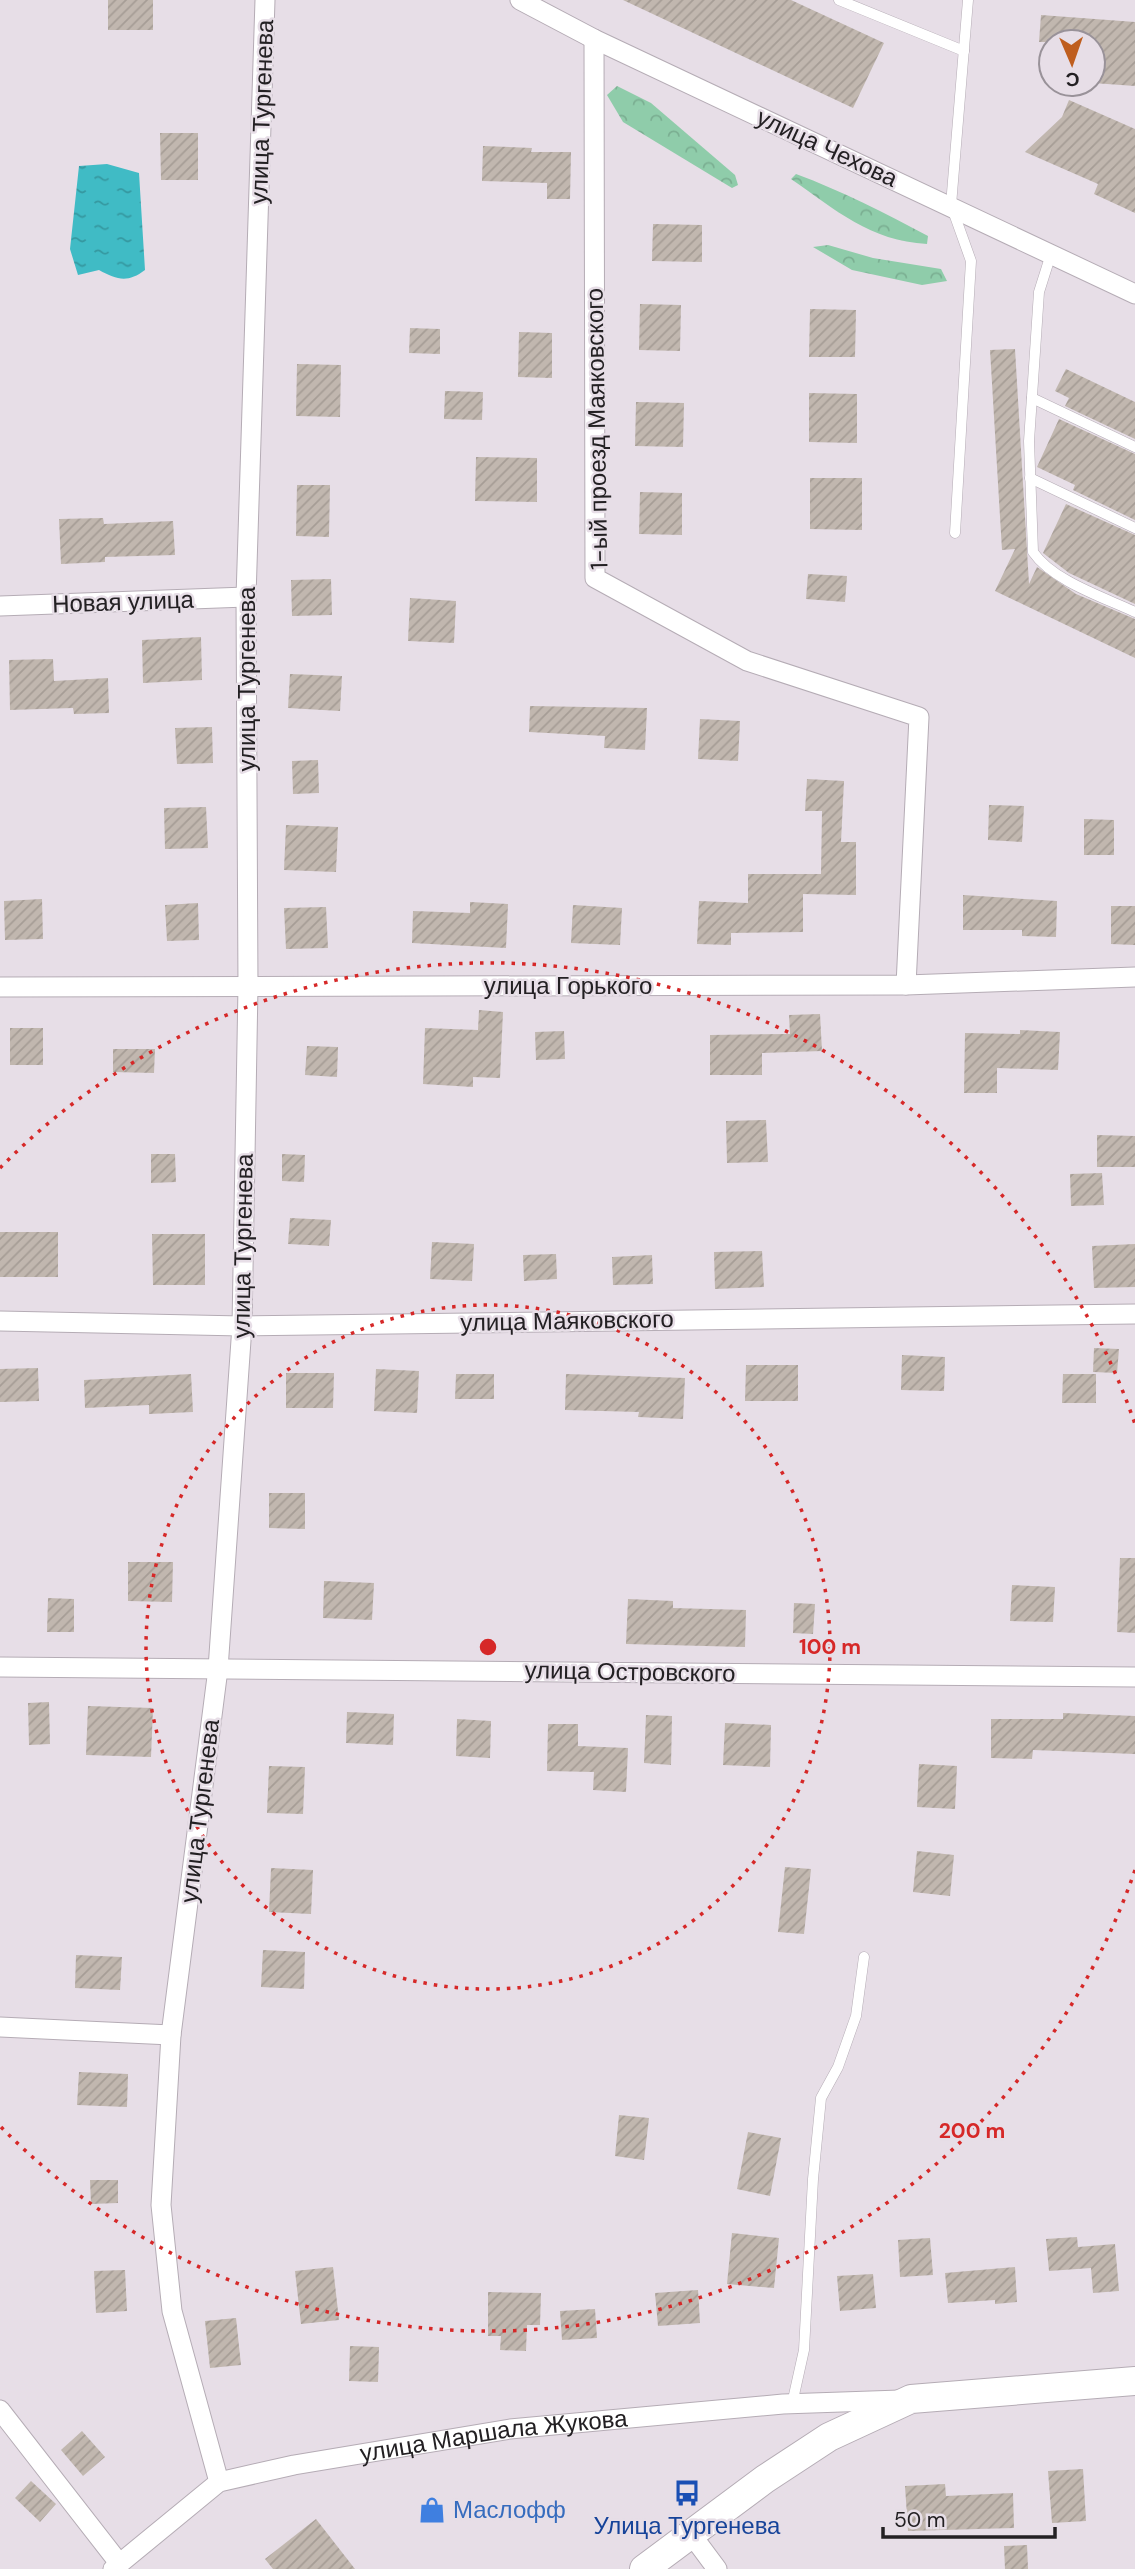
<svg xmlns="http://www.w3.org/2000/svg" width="1135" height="2569" font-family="'DM Sans',sans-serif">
<defs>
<pattern id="forest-crowns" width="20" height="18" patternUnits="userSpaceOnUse" patternTransform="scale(1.75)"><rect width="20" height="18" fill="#8fccaa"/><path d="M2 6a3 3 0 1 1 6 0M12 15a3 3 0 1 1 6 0" fill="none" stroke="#7baf92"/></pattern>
<pattern id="water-ripples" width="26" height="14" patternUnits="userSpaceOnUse" patternTransform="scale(1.75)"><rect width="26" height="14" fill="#40bbc5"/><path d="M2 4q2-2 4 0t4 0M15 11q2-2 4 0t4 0" fill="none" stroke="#3598a0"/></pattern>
<pattern id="building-hatch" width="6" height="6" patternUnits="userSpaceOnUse" patternTransform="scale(1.75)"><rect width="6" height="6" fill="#c1b7af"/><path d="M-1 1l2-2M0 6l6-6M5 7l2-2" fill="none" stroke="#a69d96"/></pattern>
</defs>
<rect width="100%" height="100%" fill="#e7dee7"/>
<g fill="url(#forest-crowns)">
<path d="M617,86L651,103L735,175L738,185L732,188L623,122L607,95Z"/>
<path d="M796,174C842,191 885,213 928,236L927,244C870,241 836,210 791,179Z"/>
<path d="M828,245L873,258L941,269L947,281L922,285L852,270L813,247Z"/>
</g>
<path fill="url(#water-ripples)" d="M107,164L139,173L145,270C128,283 117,280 99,270L78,275L70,249L79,166Z"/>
<g fill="url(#building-hatch)">
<rect x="108" y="0" width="45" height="30"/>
<path d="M623,0H791L884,43L853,108Z"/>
<path d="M1041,15L1135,22V86L1093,83V42H1039Z"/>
<path d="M1069,100L1135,129V213L1094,194L1098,184L1025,152L1062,117Z"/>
<path d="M160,133H198V180H161Z"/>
<path d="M483,146L532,148L531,152H571L570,199H547V183L482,181Z"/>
<path d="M653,224L702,225V262L652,261Z"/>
<path d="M640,304L681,305L680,351L639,350Z"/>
<path d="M810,309L856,310L855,357H809Z"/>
<path d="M410,328L440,329V354L409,353Z"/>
<path d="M519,332L552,333V378L518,377Z"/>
<path d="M1015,349L1029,584L1037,567L1076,594L1135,619V658L995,591L1015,549L1002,550L990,350Z"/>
<path d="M297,364L341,365L340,417L296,416Z"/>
<path d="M1066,369L1135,402V439L1065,406L1069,398L1055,391Z"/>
<path d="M445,391L483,392L482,420L444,419Z"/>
<path d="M809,393L857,394V443L809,442Z"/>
<path d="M636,402L684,403L683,447L635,446Z"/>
<path d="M1059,419L1135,454V520L1073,490L1075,485L1037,467Z"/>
<path d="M476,457L537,458V502L475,501Z"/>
<path d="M810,478H862V530L810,529Z"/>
<path d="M297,485H330L329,537L296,536Z"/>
<path d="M640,492L682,493V535L639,534Z"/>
<path d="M1066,504L1135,535V604L1069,573L1043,553Z"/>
<path d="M103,518L104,524L173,521L175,555L105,557V562L61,564L59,519Z"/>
<path d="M808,574L847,576L845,602L806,599Z"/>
<path d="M331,579L332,615L292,616L291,580Z"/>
<path d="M410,598L456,601L454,643L408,641Z"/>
<path d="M201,637L202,680L143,683L142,640Z"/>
<path d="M53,659L54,681L108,678L109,713L74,714L73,708L10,710L9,660Z"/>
<path d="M290,674L342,676L340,711L288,708Z"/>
<path d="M530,706L647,708L645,750L604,748L605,736L529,732Z"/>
<path d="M700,719L740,721L738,761L698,759Z"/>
<path d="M212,727L213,763L177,764L175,728Z"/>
<path d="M318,760L319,793L293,794L292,761Z"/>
<path d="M807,779L844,781L841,842H856V895L803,894V932L731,933V945L697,944L699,901L748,903V874H821L822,811H805Z"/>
<path d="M989,805L1024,806L1022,842L988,840Z"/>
<path d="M206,807L208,848L165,849L164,808Z"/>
<path d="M1084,819L1114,820V855H1084Z"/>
<path d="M286,825L338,827L336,872L284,870Z"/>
<path d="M963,895L1057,901L1056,937L1022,936V930H963Z"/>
<path d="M42,899L43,939L5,940L4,901Z"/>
<path d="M470,902L508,904L506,948L412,943L413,911L470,913Z"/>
<path d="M198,903L199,940L167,941L165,905Z"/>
<path d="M573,905L622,908L620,945L571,943Z"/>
<path d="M1111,906H1135V945L1111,944Z"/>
<path d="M326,907L328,948L286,949L284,908Z"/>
<path d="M479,1010L503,1012L500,1078L473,1077V1087L423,1084L425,1028L478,1030Z"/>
<path d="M820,1014L822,1051L762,1053V1075H710V1035L790,1034L789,1015Z"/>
<rect x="10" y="1028" width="33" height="37"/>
<path d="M1020,1030L1060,1032L1058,1070L997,1068V1093H964L965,1033L1020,1034Z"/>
<path d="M564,1031L565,1059L536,1060L535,1032Z"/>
<path d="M307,1046L338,1047L337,1077L305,1075Z"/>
<path d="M113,1049H155L154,1073L113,1072Z"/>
<path d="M766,1120L768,1162L727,1163L726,1121Z"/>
<path d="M1097,1135L1135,1136V1167H1097Z"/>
<path d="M151,1154H175L176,1182L151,1183Z"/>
<path d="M282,1154L305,1155L304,1182L282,1181Z"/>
<path d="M1102,1173L1104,1205L1071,1206L1070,1174Z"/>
<path d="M290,1218L331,1220L329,1246L288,1244Z"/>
<rect x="0" y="1232" width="58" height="45"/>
<path d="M152,1234H205V1285H153Z"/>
<path d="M432,1242L474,1244L472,1281L430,1279Z"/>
<path d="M1135,1244V1287L1094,1288L1092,1246Z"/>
<path d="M762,1251L764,1287L715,1289L714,1252Z"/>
<path d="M556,1254L557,1279L524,1281L523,1255Z"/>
<path d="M652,1255L653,1284L613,1285L612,1257Z"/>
<path d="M1094,1348L1119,1349L1117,1373L1093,1372Z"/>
<path d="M902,1355L945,1357L944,1391L901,1390Z"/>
<path d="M746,1365H798V1401H745Z"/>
<path d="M38,1368L39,1401L0,1402V1369Z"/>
<path d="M376,1369L419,1371L417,1413L374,1411Z"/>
<path d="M286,1373H334L333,1408H286Z"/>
<path d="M191,1374L193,1412L149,1414V1405L85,1408L84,1380Z"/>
<path d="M456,1374H494V1399H455Z"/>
<path d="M566,1374L685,1378L683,1419L638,1417L639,1412L565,1410Z"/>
<path d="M1063,1374H1096V1403H1062Z"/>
<path d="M269,1493H305V1529L269,1528Z"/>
<path d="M1120,1558H1135V1633L1117,1632Z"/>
<path d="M128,1562H173L172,1602L128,1601Z"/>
<path d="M324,1581L374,1583L372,1620L323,1618Z"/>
<path d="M1012,1585L1055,1587L1053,1622L1010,1621Z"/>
<path d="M48,1598L74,1599V1632H47Z"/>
<path d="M628,1599L673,1601V1608L746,1610L745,1647L626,1644Z"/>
<path d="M794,1603L815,1604L813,1634L793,1633Z"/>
<path d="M49,1702L50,1744L29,1745L28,1703Z"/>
<path d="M88,1706L153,1708L151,1757L86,1755Z"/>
<path d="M347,1712L394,1714L393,1745L346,1743Z"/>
<path d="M1063,1713L1135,1716V1754L1033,1750L1032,1759L991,1758V1719H1063Z"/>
<path d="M646,1715L672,1716L671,1765L644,1763Z"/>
<path d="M457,1719L491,1721L490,1758L456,1756Z"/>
<path d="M725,1723L771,1725L770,1767L723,1765Z"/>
<path d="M548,1724H578V1746L628,1748L626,1792L593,1790L594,1772L547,1771Z"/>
<path d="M919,1764L957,1766L955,1809L917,1807Z"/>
<path d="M269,1766L305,1767L303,1814L267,1813Z"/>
<path d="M917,1851L954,1855L950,1896L913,1892Z"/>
<path d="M785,1867L811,1869L804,1934L778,1932Z"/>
<path d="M271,1868L313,1870L311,1914L269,1912Z"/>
<path d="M263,1950L305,1952L304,1989L261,1987Z"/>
<path d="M76,1955L122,1957L120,1990L75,1988Z"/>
<path d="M79,2072L128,2074L127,2107L77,2105Z"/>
<path d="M619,2115L649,2118L644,2160L615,2156Z"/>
<path d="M748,2132L781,2138L770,2196L737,2189Z"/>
<path d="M90,2180H118V2203L91,2204Z"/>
<path d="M732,2233L779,2238L774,2288L727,2284Z"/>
<path d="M1077,2237L1078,2247L1115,2244L1119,2291L1093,2293L1091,2268L1049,2271L1046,2239Z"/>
<path d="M930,2238L933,2275L900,2277L898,2240Z"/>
<path d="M333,2267L339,2320L301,2324L295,2271Z"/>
<path d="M1015,2267L1017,2302L995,2304V2300L948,2303L945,2273Z"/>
<path d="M125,2270L127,2311L96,2313L94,2271Z"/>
<path d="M873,2274L876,2308L840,2311L837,2276Z"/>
<path d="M698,2290L700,2323L658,2326L655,2293Z"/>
<path d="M488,2292L541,2293L540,2325H527L526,2351L500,2350L501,2336H488Z"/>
<path d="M595,2309L597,2338L562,2340L560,2311Z"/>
<path d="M236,2318L241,2365L210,2368L205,2321Z"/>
<path d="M350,2346L379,2347L378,2382L349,2381Z"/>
<path d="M82,2431L105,2457L83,2476L61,2450Z"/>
<path d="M1083,2469L1086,2521L1052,2523L1048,2471Z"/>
<path d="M31,2481L56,2504L40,2522L15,2498Z"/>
<path d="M945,2484L946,2496L1013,2493L1014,2528L908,2531L905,2486Z"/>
<path d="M316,2519L355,2569H273L265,2559Z"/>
<path d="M1027,2545L1028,2569H1005L1004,2546Z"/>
</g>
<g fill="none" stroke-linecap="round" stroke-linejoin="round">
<g stroke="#b5acb5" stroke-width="11">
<g id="lane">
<path d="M839,0L964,51"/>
<path d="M1051,254L1039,292L1029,441L1033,552C1053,581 1103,597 1135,612"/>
<path d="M1032,398L1135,447"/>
<path d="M1030,478L1135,528"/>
<path d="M955,533L971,261L951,205L968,0"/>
<path d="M792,2404L804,2350L813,2179L821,2098L838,2067L856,2016L864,1957"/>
</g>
</g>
<g stroke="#b5acb5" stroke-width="21">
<g id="street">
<path d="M520,0L594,39L1135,294"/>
<path d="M594,39L595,578L747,661L919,717L906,985"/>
<path d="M0,606L246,597"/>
<path d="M0,987L906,985L1135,977"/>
<path d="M0,1321L242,1326L1135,1314"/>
<path d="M0,1667L1135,1677"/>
<path d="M0,2027L171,2035"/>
<path d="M0,2410L119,2563"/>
<path d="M219,2482L172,2311L161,2205L171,2035L218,1669L242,1326L248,986L246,597L265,0"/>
<path d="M691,2534L717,2569"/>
<path id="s1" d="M113,2569L219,2482L294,2465L510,2429L783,2404L900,2400"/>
</g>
</g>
<g stroke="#b5acb5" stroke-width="30">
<path id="secondary" d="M644,2569L765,2479L829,2437L911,2399L1135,2381"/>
</g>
<use href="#lane" stroke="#fff" stroke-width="10"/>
<use href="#street" stroke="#fff" stroke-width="19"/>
<use href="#secondary" stroke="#fff" stroke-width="28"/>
</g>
<g fill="none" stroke="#d62828" stroke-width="3.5" stroke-dasharray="3.5 7">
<circle cx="488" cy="1647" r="342"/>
<path d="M1135 1870A684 684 0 0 1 0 2126M0 1168A684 684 0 0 1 1135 1424"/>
</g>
<defs>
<g id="bus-bare" transform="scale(2.1)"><path d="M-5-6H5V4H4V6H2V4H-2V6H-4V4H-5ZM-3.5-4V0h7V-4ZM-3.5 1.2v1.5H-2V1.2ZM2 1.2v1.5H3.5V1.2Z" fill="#1a4fb4" stroke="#e7dee7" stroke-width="2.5" paint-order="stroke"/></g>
<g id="shop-bare" transform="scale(2.1)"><path d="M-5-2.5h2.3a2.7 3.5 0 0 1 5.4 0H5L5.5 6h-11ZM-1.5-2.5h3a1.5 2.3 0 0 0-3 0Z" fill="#3f7fe0" stroke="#e7dee7" stroke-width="2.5" paint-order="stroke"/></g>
</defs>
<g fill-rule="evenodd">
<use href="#bus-bare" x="687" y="2493"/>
<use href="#shop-bare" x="432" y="2510"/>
</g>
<g text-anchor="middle" stroke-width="5" stroke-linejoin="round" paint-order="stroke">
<g font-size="24" fill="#232023" stroke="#e7dee7">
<text transform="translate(262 112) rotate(-88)" y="8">улица Тургенева</text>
<text transform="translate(827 148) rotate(25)" y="8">улица Чехова</text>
<text transform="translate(597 429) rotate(-91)" y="8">1-ый проезд Маяковского</text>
<text transform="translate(123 602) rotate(-2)" y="8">Новая улица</text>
<text transform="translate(247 679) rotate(-90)" y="8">улица Тургенева</text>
<text x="568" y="994">улица Горького</text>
<text transform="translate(243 1246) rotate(-89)" y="8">улица Тургенева</text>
<text transform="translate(567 1321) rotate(-1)" y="8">улица Маяковского</text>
<text transform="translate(630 1672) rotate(1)" y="8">улица Островского</text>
<text transform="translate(200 1811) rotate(-83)" y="8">улица Тургенева</text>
<text dy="8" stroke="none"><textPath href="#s1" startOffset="416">улица Маршала Жукова</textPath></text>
</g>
<g font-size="24" fill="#366cbe" stroke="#e7dee7" text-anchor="start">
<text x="453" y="2518">Маслофф</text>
</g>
<g font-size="24" fill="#164399" stroke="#e7dee7">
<text x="687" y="2534">Улица Тургенева</text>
</g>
</g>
<circle cx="488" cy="1647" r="10" fill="#d62828" stroke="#e7dee7" stroke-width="3.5"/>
<g font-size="21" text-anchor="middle" font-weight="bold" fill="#d62828" stroke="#e7dee7" stroke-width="5" stroke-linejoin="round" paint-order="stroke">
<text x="830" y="1654">100 m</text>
<text x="972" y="2138">200 m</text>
</g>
<g transform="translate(1072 63) rotate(178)"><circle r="33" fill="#e7dee7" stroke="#999299" stroke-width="2"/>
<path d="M0-5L12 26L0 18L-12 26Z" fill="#bf5e1e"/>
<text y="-10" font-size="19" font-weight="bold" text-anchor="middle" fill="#232023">С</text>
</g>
<path d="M883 2527v10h172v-10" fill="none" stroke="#232023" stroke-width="3.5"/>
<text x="894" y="2527" font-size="21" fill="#232023" stroke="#e7dee7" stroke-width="5" paint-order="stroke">50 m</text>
</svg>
